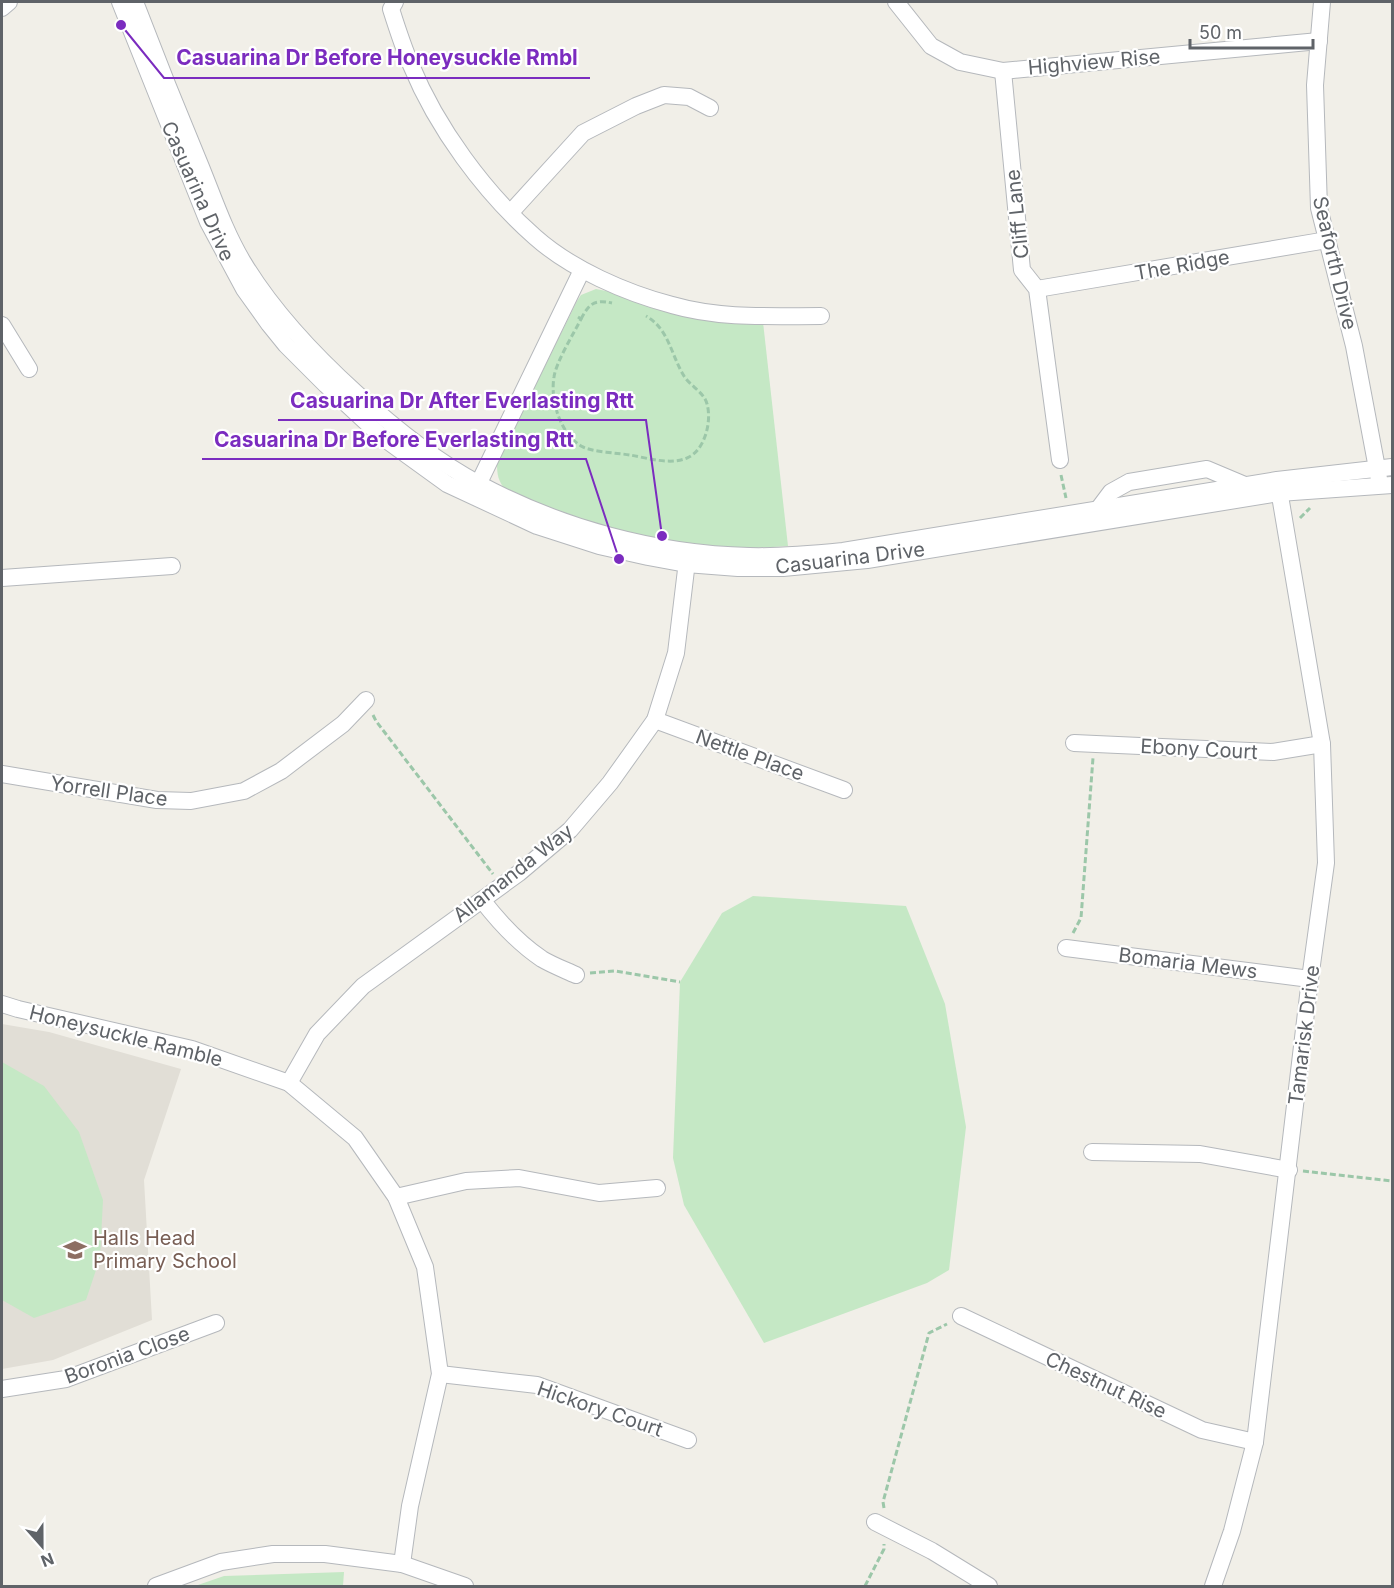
<svg xmlns="http://www.w3.org/2000/svg" width="1394" height="1588" font-family="Inter,sans-serif">
<rect width="100%" height="100%" fill="#f1efe8"/>
<path fill="#e1ded6" d="M2,1024L49,1032L181,1069L144,1180L152,1320L53,1360L2,1369Z"/>
<g fill="#c5e8c5">
<path d="M596,289L763,322L788,546L743,549L680,542L623,532L572,518L506,490C498,482 497,474 497,463L577,301L581,295Z"/>
<path d="M753,896L906,906L945,1004L966,1127L949,1270L927,1283L764,1343L684,1205L673,1158L680,982L722,913Z"/>
<path d="M2,1062L44,1086L79,1132L103,1200L100,1258L86,1300L34,1318L2,1300Z"/>
<path d="M344,1572L343,1586H195L224,1576Z"/>
</g>
<g fill="none" stroke-linecap="round" stroke-linejoin="round">
<g stroke="#b5b8bc" stroke-width="18">
<g id="minor">
<path d="M120,2L208,222L244,289L269,324L286,345L326,385L382,437L447,484L537,526L599,546L648,557L686,564L738,568H783L867,560L1279,493L1392,485"/>
<path d="M135,2C156,57 178,112 201,167C214,199 225,232 243,262C273,312 313,354 356,393C393,427 434,460 479,484C561,528 656,554 749,556C781,557 812,554 843,551L1277,480L1392,467"/>
<path d="M395,2L391,9C397,28 403,47 411,65C437,128 484,192 535,237C571,269 626,293 672,305C720,319 772,316 821,316"/>
<path d="M896,2L931,46L960,62L1003,71L1319,41"/>
<path d="M1322,2L1315,85L1319,208L1354,346L1379,479"/>
<path d="M2,8L9,2"/>
<path d="M1003,71L1022,270L1037,289L1060,460"/>
<path d="M511,212L583,133L636,106L664,95L689,97L710,108"/>
<path d="M1037,289L1327,240"/>
<path d="M2,325L29,369"/>
<path d="M474,493L582,270"/>
<path d="M1099,508L1111,492L1129,482L1207,469L1245,485"/>
<path d="M2,578L172,566"/>
<path d="M655,720L844,790"/>
<path d="M1074,743L1273,752L1322,744"/>
<path d="M2,774L157,800L191,801L244,791L281,771L343,724L366,700"/>
<path d="M482,900C499,922 518,943 542,959C552,965 565,970 576,975"/>
<path d="M1066,948L1310,979"/>
<path d="M2,1004L18,1009L192,1049L289,1083L355,1138L396,1197L425,1267L440,1374L410,1506L402,1564"/>
<path d="M289,1083L317,1034L363,986L519,873L570,830L610,783L655,720L676,653L688,553"/>
<path d="M1092,1152L1200,1154L1289,1170"/>
<path d="M396,1197L466,1181L519,1178L599,1193L657,1188"/>
<path d="M961,1316L1202,1430L1255,1442"/>
<path d="M440,1374L537,1385L688,1440"/>
<path d="M2,1389L66,1379L216,1323"/>
<path d="M875,1522L932,1551L989,1586"/>
<path d="M156,1586L221,1562L273,1554H325L402,1564L465,1586"/>
<path d="M1213,1586L1232,1531L1255,1442L1310,979L1326,863L1322,744L1278,484"/>
</g>
</g>
<g stroke="#9cc7a9" stroke-width="3" stroke-dasharray="6 3" stroke-linecap="butt">
<path d="M578,317L581,319C574,333 556,362 554,377C550,400 560,433 581,446C591,452 618,453 630,455C648,458 672,466 689,457C705,449 712,421 707,404C704,392 690,386 684,376C671,355 669,329 646,316"/>
<path d="M581,319C589,304 594,299 612,303"/>
<path d="M1061,475L1066,498"/>
<path d="M1300,518L1310,508"/>
<path d="M373,715L376,721L493,874"/>
<path d="M1073,933L1081,918L1093,758"/>
<path d="M590,973L615,971L680,982"/>
<path d="M1303,1171L1392,1181"/>
<path d="M884,1508L883,1502L929,1333L947,1324"/>
<path d="M865,1586L884,1549V1544"/>
</g>
<use href="#minor" stroke="#fff" stroke-width="16"/>
</g>
<defs>
<g id="school-bare" transform="scale(1.8)"><path d="M0-5L7-2L0 1L-7-2ZM-4 1L0 2.5L4 1V4Q0 6-4 4Z" fill="#8d6e63" stroke="#fff" stroke-width="2.5" paint-order="stroke"/></g>
</defs>
<g fill-rule="evenodd">
<use href="#school-bare" x="75" y="1250"/>
</g>
<g text-anchor="middle" stroke-width="4.5" stroke-linejoin="round" paint-order="stroke">
<g font-size="20" fill="#5f6368" stroke="#fff">
<text transform="translate(1094 62) rotate(-5)" y="7">Highview Rise</text>
<text transform="translate(198 191) rotate(66)" y="7">Casuarina Drive</text>
<text transform="translate(1017 214) rotate(-96)" y="7">Cliff Lane</text>
<text transform="translate(1335 263) rotate(77)" y="7">Seaforth Drive</text>
<text transform="translate(1182 265) rotate(-10)" y="7">The Ridge</text>
<text transform="translate(850 558) rotate(-7)" y="7">Casuarina Drive</text>
<text transform="translate(1199 749) rotate(3)" y="7">Ebony Court</text>
<text transform="translate(750 755) rotate(20)" y="7">Nettle Place</text>
<text transform="translate(109 791) rotate(8)" y="7">Yorrell Place</text>
<text transform="translate(513 873) rotate(-38)" y="7">Allamanda Way</text>
<text transform="translate(1188 963) rotate(7)" y="7">Bomaria Mews</text>
<text transform="translate(1304 1035) rotate(-83)" y="7">Tamarisk Drive</text>
<text transform="translate(126 1036) rotate(14)" y="7">Honeysuckle Ramble</text>
<text transform="translate(127 1355) rotate(-20)" y="7">Boronia Close</text>
<text transform="translate(1106 1385) rotate(25)" y="7">Chestnut Rise</text>
<text transform="translate(600 1409) rotate(19)" y="7">Hickory Court</text>
</g>
<g font-size="20" fill="#785e54" stroke="#fff" text-anchor="start">
<text x="93" y="1245">Halls Head<tspan x="93" dy="23">Primary School</tspan></text>
</g>
</g>
<path fill="none" stroke="#7b2cbf" stroke-width="2" d="M121 25L164 78H590M662 536L646 420H278M619 559L586 459H202"/>
<g fill="#7b2cbf" stroke="#fff" stroke-width="2">
<circle cx="121" cy="25" r="6"/>
<circle cx="662" cy="536" r="6"/>
<circle cx="619" cy="559" r="6"/>
</g>
<g font-size="21" text-anchor="middle" font-weight="bold" fill="#7b2cbf" stroke="#fff" stroke-width="4.5" stroke-linejoin="round" paint-order="stroke">
<text x="377" y="65">Casuarina Dr Before Honeysuckle Rmbl</text>
<text x="462" y="408">Casuarina Dr After Everlasting Rtt</text>
<text x="394" y="447">Casuarina Dr Before Everlasting Rtt</text>
</g>
<rect width="1394" height="1588" fill="none" stroke="#5f6368" stroke-width="6"/>
<g transform="translate(42 1546) rotate(159)" stroke="#ffffff" stroke-width="4.5" paint-order="stroke">
<path d="M0-4.5L10 22L0 15L-10 22Z" fill="#5f6368"/>
<text y="-9" font-size="16" font-weight="bold" text-anchor="middle" fill="#5f6368">N</text>
</g>
<path d="M1190 39v9h123v-9" fill="none" stroke="#5f6368" stroke-width="3"/>
<text x="1199" y="39" font-size="18" fill="#5f6368" stroke="#ffffff" stroke-width="4.5" paint-order="stroke">50 m</text>
</svg>
